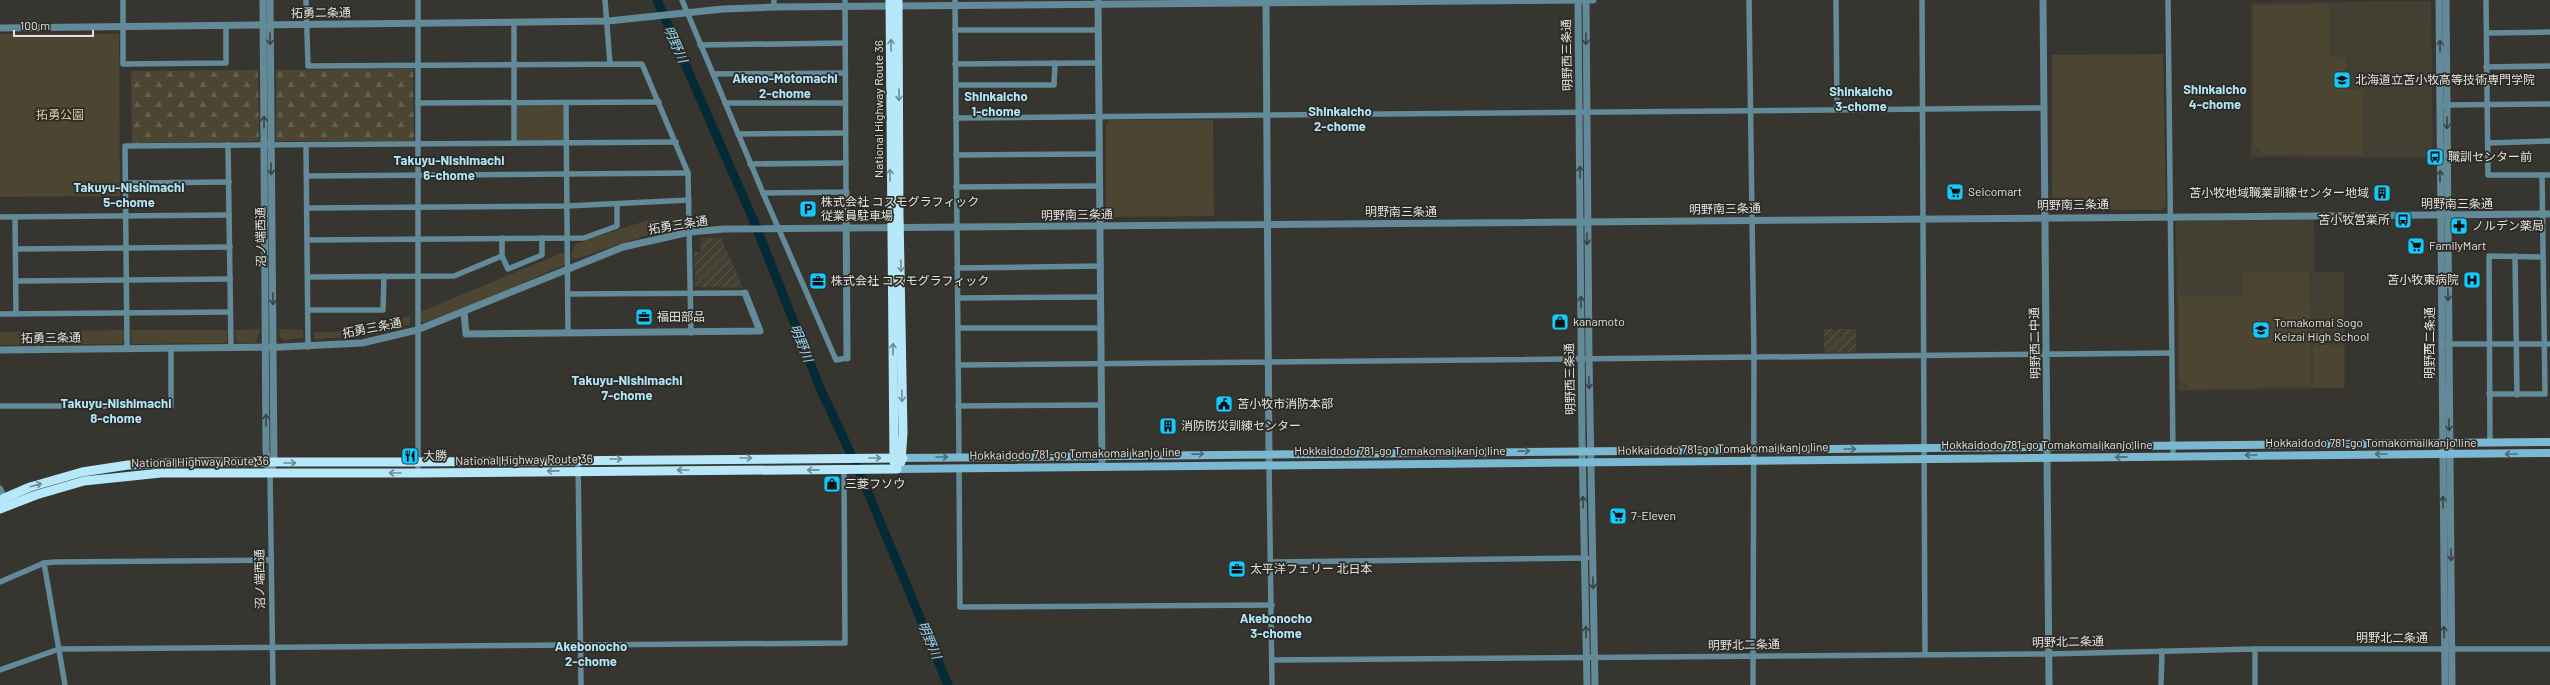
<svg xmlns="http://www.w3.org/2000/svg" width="2550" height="685" font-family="Barlow,'Noto Sans JP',sans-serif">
<defs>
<pattern id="industrial-furrows" width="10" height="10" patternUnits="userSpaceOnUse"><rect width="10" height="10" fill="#423f33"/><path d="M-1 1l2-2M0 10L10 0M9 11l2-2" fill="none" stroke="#5d5a50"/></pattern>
<pattern id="forest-firs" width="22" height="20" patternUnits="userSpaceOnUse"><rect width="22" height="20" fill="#4b4531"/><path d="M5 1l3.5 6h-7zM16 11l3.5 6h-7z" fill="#65604e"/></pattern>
</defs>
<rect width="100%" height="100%" fill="#37352f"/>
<g fill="#423f33">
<path d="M2431,1L2433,158L2251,157V3Z"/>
<path d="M2314,219V272H2344L2345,388L2178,391L2176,223L2178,221Z"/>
</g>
<g fill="url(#industrial-furrows)">
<path d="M701,238H721L743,288L695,287L694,252H701Z"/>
<path d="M1824,329H1856V352L1824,353Z"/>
</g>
<g fill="url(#forest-firs)">
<path d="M413,69L414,141H276V70Z"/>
<path d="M258,70L259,141L132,143L131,71Z"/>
</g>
<g fill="#4b4531">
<path d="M2253,5H2329V57H2346V89L2363,90V155H2264L2253,144Z"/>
<path d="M0,34H119L120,196L0,197Z"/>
<path d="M2163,54L2166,206L2162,210L2057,209L2052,206V55Z"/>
<path d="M516,106H563L564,141H516Z"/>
<path d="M1109,120H1213L1214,216L1111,217L1106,215V124Z"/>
<path d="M686,217V229L647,235L576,259L571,257L575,244L645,221Z"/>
<path d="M564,252L566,260L564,265L468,307L422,323L420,320V312Z"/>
<path d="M2243,271L2309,272L2310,386L2190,389L2179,379V296H2243Z"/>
<path d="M411,315L410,325L347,337L314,339V332C347,333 380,326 411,315Z"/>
<path d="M260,329L256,343H237L235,330Z"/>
<path d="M279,329L303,330V338L284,340L280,337Z"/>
<path d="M124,330V341L121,344L0,345V332Z"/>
<path d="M130,330H227V343L132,344Z"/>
<path d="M2313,345H2344V387L2313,388Z"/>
</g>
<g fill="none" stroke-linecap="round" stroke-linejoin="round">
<path stroke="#042a36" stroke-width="9" d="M657,0L753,219L821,390L862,478L948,685"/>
<g stroke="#638a98" stroke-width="5.5">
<path d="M123,0V64L226,63V25"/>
<path d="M306,0L308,66L642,64L688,173L691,333"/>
<path d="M418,0V473"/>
<path d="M605,0L610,64"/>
<path d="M682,0L763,193L836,360L847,358"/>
<path d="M774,0V7"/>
<path d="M955,0L959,457"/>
<path d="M1749,0L1754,358L1753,685"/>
<path d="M1836,0L1837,109"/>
<path d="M1922,0L1925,654"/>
<path d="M2168,0L2173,456"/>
<path d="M2486,0L2488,175H2550"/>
<path d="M955,30H1097"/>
<path d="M2487,33L2550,32"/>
<path d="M700,45L845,43"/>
<path d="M955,64L1097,63"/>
<path d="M2486,67L2550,66"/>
<path d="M713,74L844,73"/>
<path d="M956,85H1054L1055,63"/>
<path d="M418,103L659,102"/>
<path d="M566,103L568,333"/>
<path d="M725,103H845"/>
<path d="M2444,105L2550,104"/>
<path d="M956,118L2044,108"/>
<path d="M738,134L845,133"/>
<path d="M514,143V22"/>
<path d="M2488,143L2550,141"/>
<path d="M228,145L231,348"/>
<path d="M306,145L308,347"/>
<path d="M956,155L1099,154"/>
<path d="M750,164L846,163"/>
<path d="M307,176L688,173"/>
<path d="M126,183L229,182"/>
<path d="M956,187L1099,186"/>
<path d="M763,193L846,192L845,0"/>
<path d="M308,208L567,206L689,200"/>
<path d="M0,217L229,215"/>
<path d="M15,217L16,314"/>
<path d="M502,238V256L508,269L542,255V238"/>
<path d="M308,240L584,238L617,226V204"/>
<path d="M16,249L230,247"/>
<path d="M2515,256L2517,395"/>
<path d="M957,268L1100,266"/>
<path d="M308,277L454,276L502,256"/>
<path d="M16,281L230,279"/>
<path d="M568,294L745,293"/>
<path d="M958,298L1100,297"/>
<path d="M308,310H383L384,276"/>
<path d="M0,314L230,312"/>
<path d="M958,328H1100"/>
<path d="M2445,344H2550"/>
<path d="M127,348L125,146L676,142"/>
<path d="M958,365L2171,353"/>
<path d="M2489,394H2545L2542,175"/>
<path d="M0,406H171V348"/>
<path d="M958,406L1101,405"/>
<path d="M2490,443L2489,256L2543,257"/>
<path d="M578,459L581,685"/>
<path d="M1269,464L1272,685"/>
<path d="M959,468L960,607L1272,605"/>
<path d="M270,473L273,685"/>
<path d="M0,488L5,498"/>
<path d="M1272,562L1587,558"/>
<path d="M44,563L65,685"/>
<path d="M0,582L44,563L55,562L271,560"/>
<path d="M2255,649V685"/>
<path d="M1272,660L2048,654L2255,649H2550"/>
<path d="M0,670L59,649L845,643L844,469"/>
<path d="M2161,685L2162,651"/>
</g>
<g stroke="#638a98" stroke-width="7">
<path d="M263,0L266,450L268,467"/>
<path d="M270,0L274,463L270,473"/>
<path d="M1098,0L1102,466"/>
<path d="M1266,0L1269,464"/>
<path d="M1578,0L1582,441L1587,685"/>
<path d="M1586,0L1589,358L1595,685"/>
<path d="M2043,0L2049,685"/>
<path d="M2439,0L2445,685"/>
<path d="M2446,0L2452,685"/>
<path d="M0,28L608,21L723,9L774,7L1593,0"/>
<path d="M846,192L847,358"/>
<path d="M464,312L466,334L760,331L745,293"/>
<path d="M0,350L281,347L362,343L417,330L623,247L690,232L724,229L2550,214"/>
</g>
<g stroke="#7ab9d1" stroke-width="8">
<path d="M903,458L2550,442"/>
<path d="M897,469L2550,453"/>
</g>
<g stroke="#b6e8fa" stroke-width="9">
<path d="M890,0L894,462"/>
<path d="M898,0L899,214L903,433L901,462"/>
<path d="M0,500L30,487L82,472L128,465L191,462H417L903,458"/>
<path d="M0,509L36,495L84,481L161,473H418L897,469"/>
</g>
</g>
<defs><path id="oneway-shaft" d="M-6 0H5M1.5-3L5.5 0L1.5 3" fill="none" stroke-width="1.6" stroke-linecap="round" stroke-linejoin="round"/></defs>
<g stroke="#3a4342">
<use href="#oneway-shaft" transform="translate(270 39) rotate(90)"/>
<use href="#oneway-shaft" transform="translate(1586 39) rotate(89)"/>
<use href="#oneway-shaft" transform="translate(2440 46) rotate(-90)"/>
<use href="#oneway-shaft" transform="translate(264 122) rotate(-90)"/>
<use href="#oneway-shaft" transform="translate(2447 123) rotate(90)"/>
<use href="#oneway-shaft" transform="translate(271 169) rotate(89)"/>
<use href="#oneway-shaft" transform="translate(1580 172) rotate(-91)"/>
<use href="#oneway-shaft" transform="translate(2440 176) rotate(-90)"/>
<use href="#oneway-shaft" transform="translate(1587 239) rotate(89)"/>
<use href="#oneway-shaft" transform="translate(2448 295) rotate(89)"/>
<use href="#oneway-shaft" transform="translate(273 299) rotate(89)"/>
<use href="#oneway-shaft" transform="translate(1581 302) rotate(-90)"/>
<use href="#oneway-shaft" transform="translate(1589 383) rotate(89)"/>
<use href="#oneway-shaft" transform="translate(266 420) rotate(-89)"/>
<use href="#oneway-shaft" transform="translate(2449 425) rotate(90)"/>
<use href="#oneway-shaft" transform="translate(1583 502) rotate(-91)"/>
<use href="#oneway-shaft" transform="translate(2443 502) rotate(-91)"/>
<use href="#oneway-shaft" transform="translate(2451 555) rotate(89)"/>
<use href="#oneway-shaft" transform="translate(1593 583) rotate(89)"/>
<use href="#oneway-shaft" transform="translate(1586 632) rotate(-91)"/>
<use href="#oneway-shaft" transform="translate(2444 632) rotate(-91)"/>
</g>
<g stroke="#728a90">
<use href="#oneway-shaft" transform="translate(891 45) rotate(-91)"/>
<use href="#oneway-shaft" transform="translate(899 95) rotate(90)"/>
<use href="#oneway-shaft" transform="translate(890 175) rotate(-90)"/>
<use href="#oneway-shaft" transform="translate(901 266) rotate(89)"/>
<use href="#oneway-shaft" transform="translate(893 349) rotate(-90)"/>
<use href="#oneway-shaft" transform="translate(902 396) rotate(89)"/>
<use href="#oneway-shaft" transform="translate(746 458)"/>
<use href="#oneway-shaft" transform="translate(875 458)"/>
<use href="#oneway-shaft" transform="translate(616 459)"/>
<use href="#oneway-shaft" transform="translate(290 463)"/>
<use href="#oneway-shaft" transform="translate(683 470) rotate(180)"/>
<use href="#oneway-shaft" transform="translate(813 470) rotate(179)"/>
<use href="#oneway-shaft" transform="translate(553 471) rotate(179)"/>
<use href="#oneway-shaft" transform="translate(395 473) rotate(-180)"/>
<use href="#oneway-shaft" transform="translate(36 485) rotate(-16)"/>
</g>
<g stroke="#506b73">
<use href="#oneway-shaft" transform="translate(1850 449)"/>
<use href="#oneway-shaft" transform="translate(1524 451) rotate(-1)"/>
<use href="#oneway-shaft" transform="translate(1198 454) rotate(-1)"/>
<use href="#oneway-shaft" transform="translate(2381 454) rotate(180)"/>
<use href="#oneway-shaft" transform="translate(2511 454) rotate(180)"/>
<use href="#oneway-shaft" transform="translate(2251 455) rotate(180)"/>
<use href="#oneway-shaft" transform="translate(942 457)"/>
<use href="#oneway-shaft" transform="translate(2121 457) rotate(179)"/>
</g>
<defs>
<g id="school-square" transform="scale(0.9)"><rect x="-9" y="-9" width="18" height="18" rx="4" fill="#14cafb" stroke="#2d2b26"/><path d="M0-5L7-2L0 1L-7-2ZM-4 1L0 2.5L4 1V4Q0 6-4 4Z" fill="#111"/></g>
<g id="bus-square" transform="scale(0.9)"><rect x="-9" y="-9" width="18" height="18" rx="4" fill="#14cafb" stroke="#2d2b26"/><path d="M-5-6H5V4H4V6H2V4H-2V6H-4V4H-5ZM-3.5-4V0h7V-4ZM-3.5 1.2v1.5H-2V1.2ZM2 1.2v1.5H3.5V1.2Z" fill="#111"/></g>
<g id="supermarket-square" transform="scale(0.9)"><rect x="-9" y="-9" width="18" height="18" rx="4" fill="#14cafb" stroke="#2d2b26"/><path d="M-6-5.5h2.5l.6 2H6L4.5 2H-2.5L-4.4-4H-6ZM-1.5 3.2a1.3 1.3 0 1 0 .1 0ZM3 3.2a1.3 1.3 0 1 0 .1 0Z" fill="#111"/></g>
<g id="building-square" transform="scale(0.9)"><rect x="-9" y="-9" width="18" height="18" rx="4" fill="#14cafb" stroke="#2d2b26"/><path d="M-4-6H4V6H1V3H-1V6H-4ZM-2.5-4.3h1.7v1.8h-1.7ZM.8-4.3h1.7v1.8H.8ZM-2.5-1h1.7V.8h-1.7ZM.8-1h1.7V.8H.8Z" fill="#111"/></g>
<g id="parking-square" transform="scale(0.9)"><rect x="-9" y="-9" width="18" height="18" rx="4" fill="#14cafb" stroke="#2d2b26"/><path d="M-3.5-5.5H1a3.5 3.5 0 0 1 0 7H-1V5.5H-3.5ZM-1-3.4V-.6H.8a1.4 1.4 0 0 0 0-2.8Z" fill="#111"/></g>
<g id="pharmacy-square" transform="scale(0.9)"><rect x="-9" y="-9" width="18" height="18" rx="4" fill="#14cafb" stroke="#2d2b26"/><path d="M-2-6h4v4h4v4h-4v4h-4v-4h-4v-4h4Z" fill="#111"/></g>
<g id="hospital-square" transform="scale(0.9)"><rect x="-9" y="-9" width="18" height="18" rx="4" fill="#14cafb" stroke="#2d2b26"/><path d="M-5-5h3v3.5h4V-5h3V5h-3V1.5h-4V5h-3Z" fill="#111"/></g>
<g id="office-square" transform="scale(0.9)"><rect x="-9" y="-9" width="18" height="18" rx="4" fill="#14cafb" stroke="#2d2b26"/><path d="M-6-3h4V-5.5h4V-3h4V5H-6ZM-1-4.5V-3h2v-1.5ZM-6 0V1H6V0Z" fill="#111"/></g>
<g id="shop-square" transform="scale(0.9)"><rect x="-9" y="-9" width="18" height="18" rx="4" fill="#14cafb" stroke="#2d2b26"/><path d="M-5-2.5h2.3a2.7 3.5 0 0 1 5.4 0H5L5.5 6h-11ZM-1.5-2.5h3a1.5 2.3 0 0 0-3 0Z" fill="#111"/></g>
<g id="civic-square" transform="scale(0.9)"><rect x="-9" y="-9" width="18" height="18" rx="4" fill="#14cafb" stroke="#2d2b26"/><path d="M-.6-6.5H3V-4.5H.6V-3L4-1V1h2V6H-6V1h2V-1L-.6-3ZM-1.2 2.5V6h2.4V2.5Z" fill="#111"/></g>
<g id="restaurant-square" transform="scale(0.9)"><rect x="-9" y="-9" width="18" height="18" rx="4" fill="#14cafb" stroke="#2d2b26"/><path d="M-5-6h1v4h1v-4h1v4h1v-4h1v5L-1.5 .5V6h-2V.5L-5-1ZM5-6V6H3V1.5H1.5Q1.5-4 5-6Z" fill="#111"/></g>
</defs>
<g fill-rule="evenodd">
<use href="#school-square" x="2342" y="80"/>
<use href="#bus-square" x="2435" y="157"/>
<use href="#supermarket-square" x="1955" y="192"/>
<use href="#building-square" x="2382" y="193"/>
<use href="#parking-square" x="808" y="209"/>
<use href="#bus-square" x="2403" y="220"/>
<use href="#pharmacy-square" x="2459" y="226"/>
<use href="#supermarket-square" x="2416" y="246"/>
<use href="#hospital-square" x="2472" y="280"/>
<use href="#office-square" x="818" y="281"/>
<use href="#office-square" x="644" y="317"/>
<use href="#shop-square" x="1560" y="322"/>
<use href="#school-square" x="2261" y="330"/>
<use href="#civic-square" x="1224" y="404"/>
<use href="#building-square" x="1168" y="426"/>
<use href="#restaurant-square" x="410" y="456"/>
<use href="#shop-square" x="832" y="484"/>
<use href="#supermarket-square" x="1618" y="516"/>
<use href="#office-square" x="1237" y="569"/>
</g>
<g text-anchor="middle" stroke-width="3.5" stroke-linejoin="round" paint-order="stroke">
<g font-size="12" fill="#e2e1dd" stroke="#2d2b26">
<text transform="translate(321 13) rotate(-1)" y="4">拓勇二条通</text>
<text transform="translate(1567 55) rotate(-91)" y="4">明野西三条通</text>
<text transform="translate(879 109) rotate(-90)" y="4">National Highway Route 36</text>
<text x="2457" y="208">明野南三条通</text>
<text transform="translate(2073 205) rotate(-1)" y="4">明野南三条通</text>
<text transform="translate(1725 209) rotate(-1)" y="4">明野南三条通</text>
<text x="1401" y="216">明野南三条通</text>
<text transform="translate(1077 215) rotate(-1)" y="4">明野南三条通</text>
<text transform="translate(678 225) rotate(-9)" y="4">拓勇三条通</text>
<text transform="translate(261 237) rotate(-91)" y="4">沼ノ端西通</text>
<text transform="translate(372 328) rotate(-11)" y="4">拓勇三条通</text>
<text transform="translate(51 338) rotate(-1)" y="4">拓勇三条通</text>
<text transform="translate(2035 343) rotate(-91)" y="4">明野西二中通</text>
<text transform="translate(2430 343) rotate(-90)" y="4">明野西二条通</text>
<text transform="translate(1570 379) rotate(-91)" y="4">明野西三条通</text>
<text x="2371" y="447">Hokkaidodo 781-go Tomakomai kanjo line</text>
<text x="2047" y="449">Hokkaidodo 781-go Tomakomai kanjo line</text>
<text transform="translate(1723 449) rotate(-1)" y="4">Hokkaidodo 781-go Tomakomai kanjo line</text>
<text x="1400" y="455">Hokkaidodo 781-go Tomakomai kanjo line</text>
<text transform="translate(1075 454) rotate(-1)" y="4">Hokkaidodo 781-go Tomakomai kanjo line</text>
<text transform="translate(524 460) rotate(-1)" y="4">National Highway Route 36</text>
<text transform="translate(200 462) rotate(-1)" y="4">National Highway Route 36</text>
<text transform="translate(260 579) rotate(-91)" y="4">沼ノ端西通</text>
<text x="2392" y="642">明野北二条通</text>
<text transform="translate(2068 642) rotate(-1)" y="4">明野北二条通</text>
<text transform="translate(1744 645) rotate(-1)" y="4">明野北二条通</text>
</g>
<g font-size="12" fill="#e2e1dd" stroke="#2d2b26" text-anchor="start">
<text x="2355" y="84">北海道立苫小牧高等技術専門学院</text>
<text x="2448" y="161">職訓センター前</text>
<text x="1968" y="196">Seicomart</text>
<text x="2369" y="197" text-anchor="end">苫小牧地域職業訓練センター地域</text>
<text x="821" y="206">株式会社 コスモグラフィック<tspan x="821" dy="14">従業員駐車場</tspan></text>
<text x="2390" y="224" text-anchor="end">苫小牧営業所</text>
<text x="2472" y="230">ノルデン薬局</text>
<text x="2429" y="250">FamilyMart</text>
<text x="2459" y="284" text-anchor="end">苫小牧東病院</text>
<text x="831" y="285">株式会社 コスモグラフィック</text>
<text x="657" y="321">福田部品</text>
<text x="1573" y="326">kanamoto</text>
<text x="2274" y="327">Tomakomai Sogo<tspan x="2274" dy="14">Keizai High School</tspan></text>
<text x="1237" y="408">苫小牧市消防本部</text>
<text x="1181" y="430">消防防災訓練センター</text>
<text x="423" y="460">大勝</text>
<text x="845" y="488">三菱フソウ</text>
<text x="1631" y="520">7-Eleven</text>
<text x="1250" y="573">太平洋フェリー 北日本</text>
</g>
<g font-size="12" fill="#ddcc93" stroke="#2d2b26">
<text x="60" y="119">拓勇公園</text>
</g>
<g font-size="13" font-style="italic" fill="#95d8f2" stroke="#2d2b26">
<text transform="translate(676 44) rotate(66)" y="5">明野川</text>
<text transform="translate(802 343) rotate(68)" y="5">明野川</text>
<text transform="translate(930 640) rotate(67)" y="5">明野川</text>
</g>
<g font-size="13" font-weight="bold" fill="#b1e5f9" stroke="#2d2b26">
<text x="785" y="83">Akeno-Motomachi<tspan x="785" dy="15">2-chome</tspan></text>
<text x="2215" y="94">Shinkaicho<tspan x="2215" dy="15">4-chome</tspan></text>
<text x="1861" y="96">Shinkaicho<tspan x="1861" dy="15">3-chome</tspan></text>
<text x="996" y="101">Shinkaicho<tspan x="996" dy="15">1-chome</tspan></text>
<text x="1340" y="116">Shinkaicho<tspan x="1340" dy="15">2-chome</tspan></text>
<text x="449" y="165">Takuyu-Nishimachi<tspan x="449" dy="15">6-chome</tspan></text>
<text x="129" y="192">Takuyu-Nishimachi<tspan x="129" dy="15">5-chome</tspan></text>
<text x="627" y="385">Takuyu-Nishimachi<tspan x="627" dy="15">7-chome</tspan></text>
<text x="116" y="408">Takuyu-Nishimachi<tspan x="116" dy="15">8-chome</tspan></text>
<text x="1276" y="623">Akebonocho<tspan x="1276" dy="15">3-chome</tspan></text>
<text x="591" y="651">Akebonocho<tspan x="591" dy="15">2-chome</tspan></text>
</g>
</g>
<path d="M14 30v6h79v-6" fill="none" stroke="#e2e1dd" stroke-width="2"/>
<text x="20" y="30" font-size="12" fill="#e2e1dd" stroke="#2d2b26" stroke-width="3" paint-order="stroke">100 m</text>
</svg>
